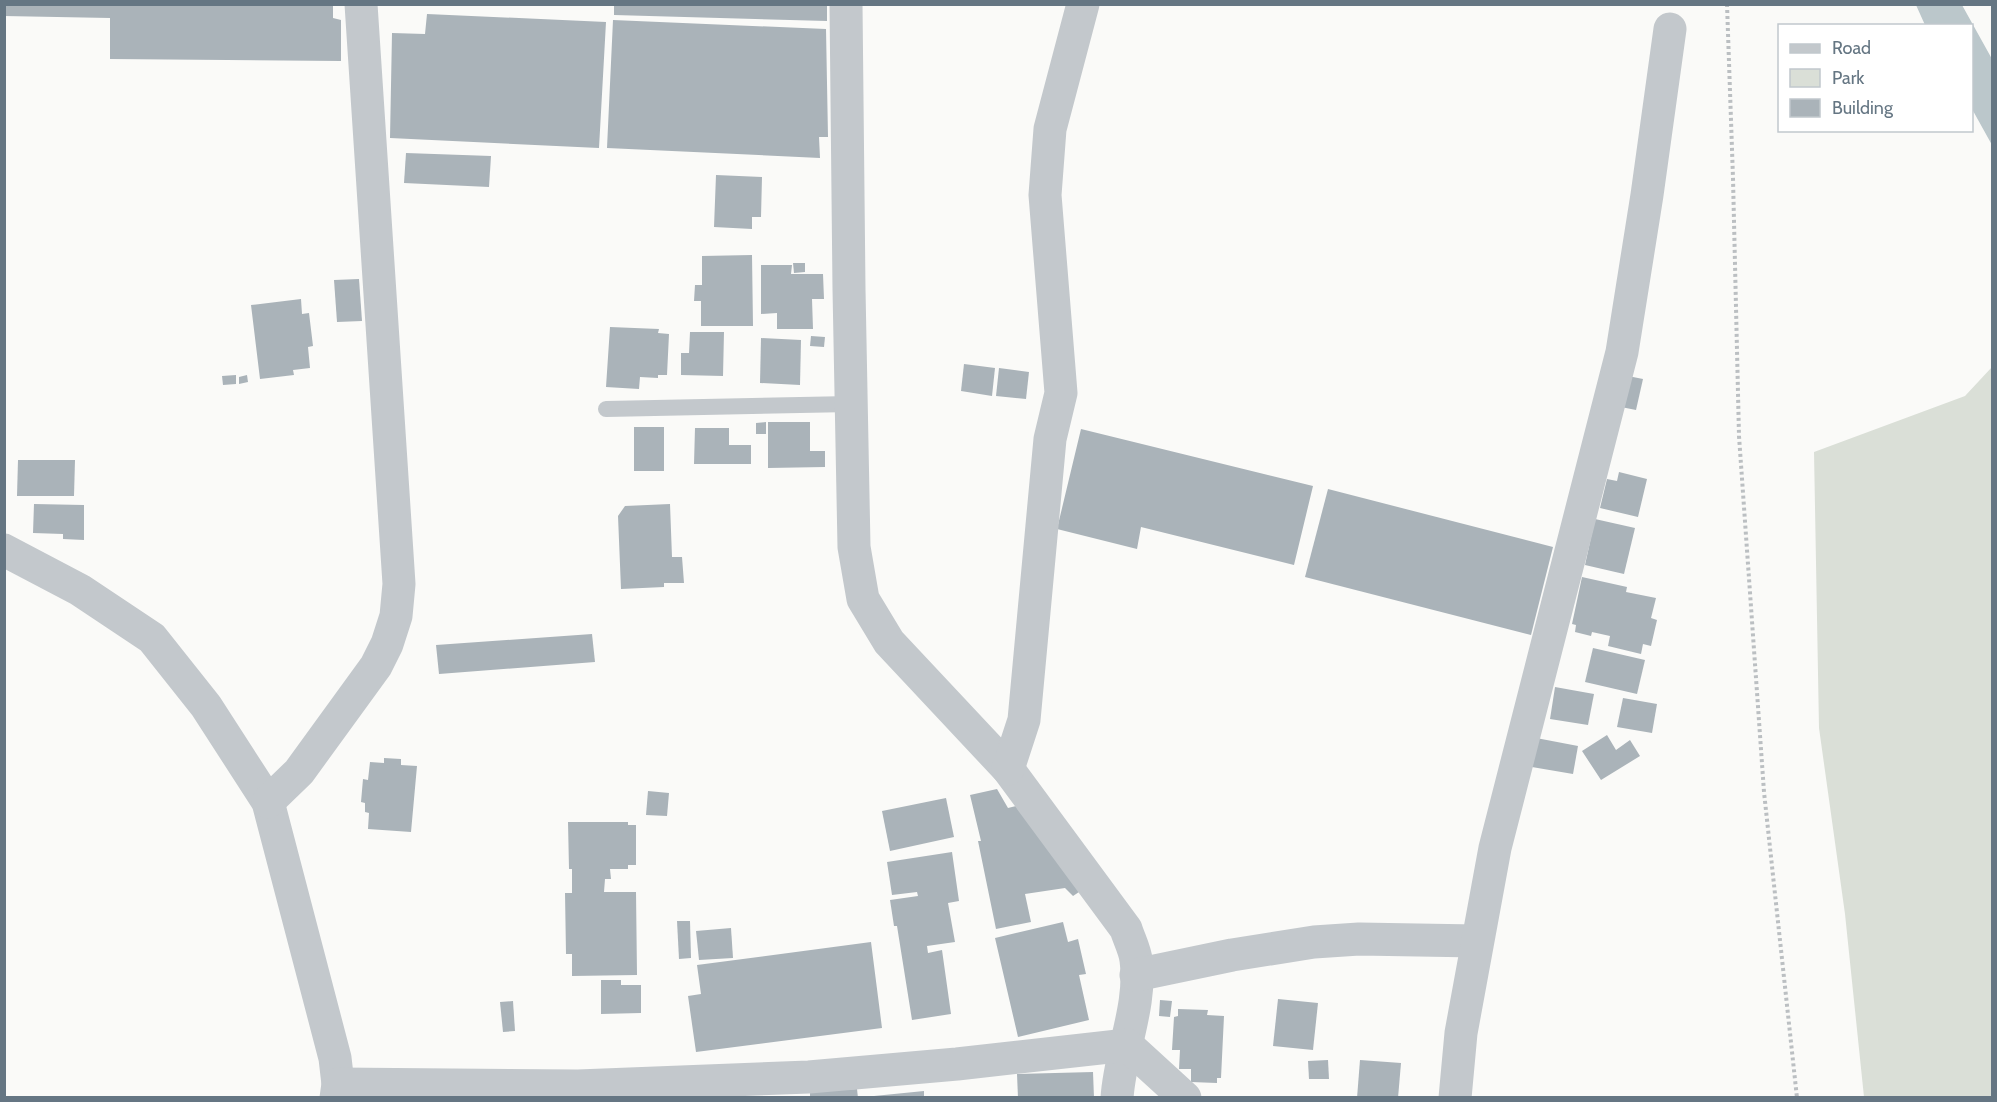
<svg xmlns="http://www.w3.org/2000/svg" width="1997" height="1102" font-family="Cabin,sans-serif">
<rect width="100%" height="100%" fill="#fafaf8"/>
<path fill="#dadfd7" d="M1992,367V1097H1864L1845,914L1819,728L1814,452L1965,396Z"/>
<path fill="#bbc7cb" d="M1916,5H1962L1992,59V145L1972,109V26L1925,25Z"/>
<g fill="#aab3b9">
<path d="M4,4H333V18L341,20V61L110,59V18L4,16Z"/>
<path d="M614,4H827V21L614,15Z"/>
<path d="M427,14L606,22L599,148L390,138L392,33L425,34Z"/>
<path d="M613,20L826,29L828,137H819L820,158L607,148Z"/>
<path d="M406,153L491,156L489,187L404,183Z"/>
<path d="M716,175L762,177L761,217H752V229L714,227Z"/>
<path d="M752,255L753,326H701V301H694L695,285H702V256Z"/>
<path d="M793,263H805V272L794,273Z"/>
<path d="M761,265H792L791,274H823L824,299H812L813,329H777V313L761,314Z"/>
<path d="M359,279L362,321L337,322L334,280Z"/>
<path d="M301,299L302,314L309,313L313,346L308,347L310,368L293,370L294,375L260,379L251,305Z"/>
<path d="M610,327L659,329L658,333L669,334L667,375H658V378L640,377L639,389L606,387Z"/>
<path d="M690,332H724L723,376L681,375V353H689Z"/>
<path d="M811,336L825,337L824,347L810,346Z"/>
<path d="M761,338L801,340L800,385L760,383Z"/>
<path d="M964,364L995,368L992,396L961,391Z"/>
<path d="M999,368L1029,372L1026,399L996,396Z"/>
<path d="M236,375V384L223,385L222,376Z"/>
<path d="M247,375L248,382L239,384V377Z"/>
<path d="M1628,376L1643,379L1636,410L1621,407Z"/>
<path d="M766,422V434H756V423Z"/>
<path d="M768,422H810V451H825V467L768,468Z"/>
<rect x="634" y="427" width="30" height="44"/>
<path d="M695,428H729V445H751V464H694Z"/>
<path d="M1081,429L1313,486L1294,565L1141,527L1137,549L1057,529Z"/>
<path d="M18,460H75L74,496H17Z"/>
<path d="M1619,472L1647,479L1638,517L1600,508L1607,479L1617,481Z"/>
<path d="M1328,489L1553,547L1531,635L1305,577Z"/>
<path d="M34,504L84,505V540L63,539V534L33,533Z"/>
<path d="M670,504L672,557H682L684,583H664V587L621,589L618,516L625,506Z"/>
<path d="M1595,519L1635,528L1624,574L1585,565Z"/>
<path d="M1582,577L1627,587L1626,592L1656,598L1651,618L1657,620L1651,646L1643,644L1641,654L1608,646L1610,636L1592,632L1591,636L1575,632L1576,625L1572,624Z"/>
<path d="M592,634L595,662L439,674L436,645Z"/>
<path d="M1593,648L1645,660L1637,694L1585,682Z"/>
<path d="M1555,687L1594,694L1588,725L1550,719Z"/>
<path d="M1623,698L1657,704L1652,733L1617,727Z"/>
<path d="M1607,735L1616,750L1630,740L1640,756L1601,780L1582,751Z"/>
<path d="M1531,737L1578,746L1573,774L1526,766Z"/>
<path d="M384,758L401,759V765L417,766L411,832L368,829L369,813L365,812V803L361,802L363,779L368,780L370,762L384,763Z"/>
<path d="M997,789L1008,808L1016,806L1082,890L1073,896L1065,888L1025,894L1031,922L996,929L978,841H981L970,795Z"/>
<path d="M648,791L669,793L667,816L646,815Z"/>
<path d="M946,798L954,837L890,851L882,811Z"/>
<path d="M568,822H628V825H636V865H628V869H610L611,879H605L604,892H636L637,975L572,976V954H566L565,893H572V869H569Z"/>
<path d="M952,852L959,901L948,903L955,942L927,946L928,953L942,950L951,1014L912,1020L897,926H894L890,900L918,896L917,892L892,895L887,862Z"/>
<path d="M677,921H690L691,958L679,959Z"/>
<path d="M1063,922L1068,942L1078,939L1086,974L1079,975L1089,1020L1018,1037L995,938Z"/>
<path d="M731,928L733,958L699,960L696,931Z"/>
<path d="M871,942L882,1028L696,1052L688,996L701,994L697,965Z"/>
<path d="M601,980H621V985H641V1013L601,1014Z"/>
<path d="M1278,999L1318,1003L1313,1050L1273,1046Z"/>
<path d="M1160,1000L1172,1001L1170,1017L1159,1016Z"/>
<path d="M513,1001L515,1031L503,1032L500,1002Z"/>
<path d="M1178,1009L1208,1010L1207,1015L1224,1016L1221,1078H1217V1083L1191,1082V1069H1179L1180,1050H1172L1174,1017L1178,1016Z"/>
<path d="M1328,1060L1329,1079H1309L1308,1061Z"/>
<path d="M1360,1060L1401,1063L1398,1098H1357Z"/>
<path d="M1093,1072L1094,1098H1018L1017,1074Z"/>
<path d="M857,1089L858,1098H810V1092Z"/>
<path d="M924,1091V1098H874V1096Z"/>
</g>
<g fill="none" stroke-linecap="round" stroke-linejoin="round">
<path stroke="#bbbfc2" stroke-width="4" stroke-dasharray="3 3" stroke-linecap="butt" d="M1727,4L1733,178L1739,436L1764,792L1797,1098"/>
<path stroke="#c3c8cc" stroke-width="16" d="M606,409L851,404"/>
<g stroke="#c3c8cc" stroke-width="33">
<path d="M846,4L849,289L854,547L863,599L889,642L1008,769L1126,929C1129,939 1135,950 1136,960C1142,1007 1120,1051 1117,1098"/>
<path d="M4,550L80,590L152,638L206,706L268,802L335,1058L338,1084L336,1098"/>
<path d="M1008,769L1024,720L1050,439L1061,393L1045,195L1050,129L1083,4"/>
<path d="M268,802L299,772L376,666L387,644L396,616L399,584L361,4"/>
<path d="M1136,975L1232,955L1314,942L1359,939L1477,941"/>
<path d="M338,1084L578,1086L809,1077L957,1064L1127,1045L1185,1098"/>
<path d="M1455,1098L1461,1033L1495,848L1622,352L1647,195L1670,29"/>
</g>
</g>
<rect width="1997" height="1102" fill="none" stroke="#657683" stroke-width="12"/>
<rect x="1778" y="24" width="195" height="108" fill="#ffffff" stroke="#c1c8cd" stroke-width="1.5"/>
<rect x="1790" y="44" width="30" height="9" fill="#c3c8cc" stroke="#c1c8cd" stroke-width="1.5"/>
<text x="1832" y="54" font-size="18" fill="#657683">Road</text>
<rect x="1790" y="69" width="30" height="18" fill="#dadfd7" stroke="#c1c8cd" stroke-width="1.5"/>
<text x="1832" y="84" font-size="18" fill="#657683">Park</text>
<rect x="1790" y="99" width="30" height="18" fill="#aab3b9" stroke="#c1c8cd" stroke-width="1.5"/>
<text x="1832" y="114" font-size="18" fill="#657683">Building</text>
</svg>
